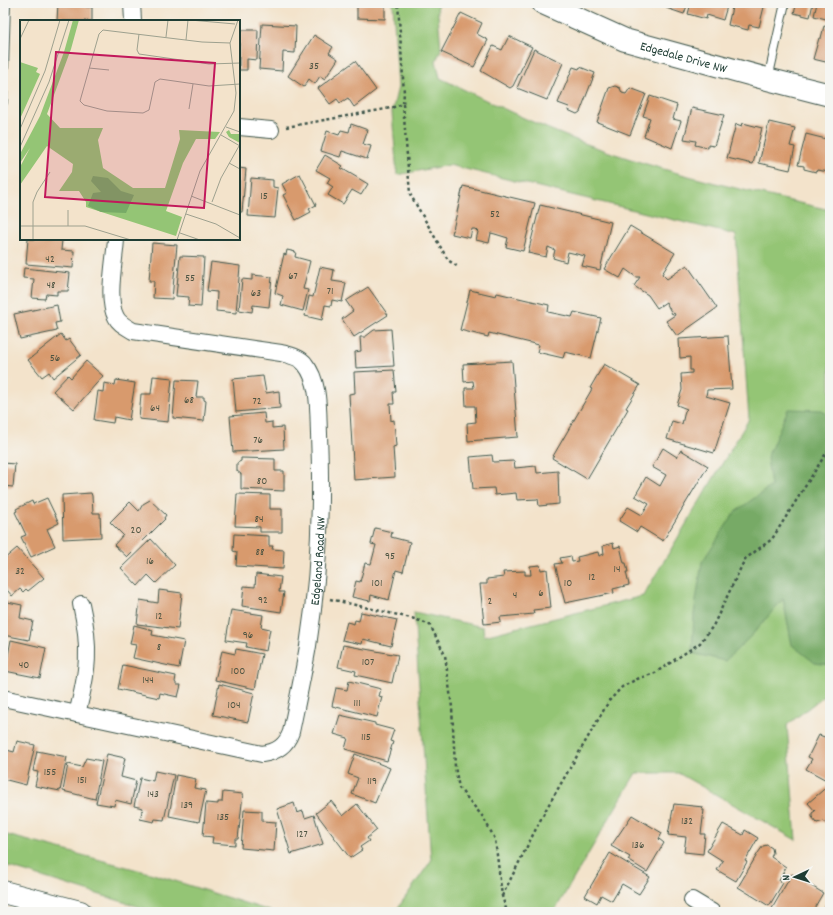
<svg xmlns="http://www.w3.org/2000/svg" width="833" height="915" font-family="Dekko,sans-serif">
<rect width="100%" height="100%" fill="#f6f6f2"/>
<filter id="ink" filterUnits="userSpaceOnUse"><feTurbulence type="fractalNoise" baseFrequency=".025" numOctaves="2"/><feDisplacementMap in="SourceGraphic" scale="8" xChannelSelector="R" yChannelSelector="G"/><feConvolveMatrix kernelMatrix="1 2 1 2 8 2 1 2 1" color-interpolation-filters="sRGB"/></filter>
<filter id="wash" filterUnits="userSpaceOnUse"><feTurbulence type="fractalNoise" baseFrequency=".012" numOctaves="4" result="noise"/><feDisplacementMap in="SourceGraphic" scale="16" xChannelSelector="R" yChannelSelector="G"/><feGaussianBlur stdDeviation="0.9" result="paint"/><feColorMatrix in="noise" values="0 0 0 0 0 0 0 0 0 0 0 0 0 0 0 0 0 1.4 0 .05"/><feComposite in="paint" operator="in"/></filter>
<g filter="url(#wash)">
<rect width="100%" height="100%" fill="#f3e3cb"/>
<g fill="#94c575" stroke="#5a8154">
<path d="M393,3H437L441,49L436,61L440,78C488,101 535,125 584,143C664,173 747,191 830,210V691L787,725L796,840L678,773H636L554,912H395L431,861L414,612L483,627L484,636L643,596L749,419L736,235L449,165L397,175L392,112L398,87Z"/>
<path d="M3,834L153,874L273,912H156L3,865Z"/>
</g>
<path fill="#7a6" stroke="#4b744d" d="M788,409L822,410L830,417V665L815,663L792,645L783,599L752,635L725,661L692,653L694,614L702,562L735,512L771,486L767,458Z"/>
<g id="blocks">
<g fill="#d89a6d">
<path d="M58,3H86V7H92V21H57Z"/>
<path d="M357,3H383V6L385,5V19L357,18Z"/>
<path d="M668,3H688L684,14L666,8Z"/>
<path d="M691,3H728L723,20L707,15L706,19L688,14Z"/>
<path d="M733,3H765L759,27L749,25L748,30L728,25Z"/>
<path d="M797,3H813L810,17L794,13Z"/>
<path d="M817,3H830V20L814,16Z"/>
<path d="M461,13L482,23L477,34L488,40L474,67L441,52Z"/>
<path d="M830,22V63L813,59L819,38H821L824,26L828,27Z"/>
<path d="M262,24L296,26L295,53L283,52L282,71L259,69Z"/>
<path d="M239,30H258L257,60L247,59V70H239Z"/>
<path d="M314,35L333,47L329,53L338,59L325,79L320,76L315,84L309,79L304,87L288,76Z"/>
<path d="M509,36L532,47L513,86L510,88L481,71L493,46L502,50Z"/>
<path d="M534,49L563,63L547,100L517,88Z"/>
<path d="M355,61L376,90L354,107L348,98L340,103L337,99L330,104L318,88Z"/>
<path d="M573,67L579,69L580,67L595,73L580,112L577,114L568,110L569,107L558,103Z"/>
<path d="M615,86L620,88L622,93L626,94L630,88L646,94L630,135L597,122L609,88Z"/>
<path d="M650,96L677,105L673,119L681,121L672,148L644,136L650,118L643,116Z"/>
<path d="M692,108L724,115L714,146L708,145V148L695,145L696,141L684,139Z"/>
<path d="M769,122L795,128L790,146L795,147L790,170L759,163Z"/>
<path d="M743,123L762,128L753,164L727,158L736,124L742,126Z"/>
<path d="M351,124L368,130L363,144L371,146L367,159L342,151L340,157L321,151L327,131L339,135L341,130L349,132Z"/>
<path d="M806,134L830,140L829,172L817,170L816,172L804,169V166L798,165Z"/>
<path d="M325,155L343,166L341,168L368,184L361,195L352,190L343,204L328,195L333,187L327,183L330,178L316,170Z"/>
<path d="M239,168L246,169L242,212H239Z"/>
<path d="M300,174L316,205L309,209L311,212L296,220L283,195L287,193L282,184Z"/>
<path d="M251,178L273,180V187L278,188L275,218L248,216Z"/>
<path d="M463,186L535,203L523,251L506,247L508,238L495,234L491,233L489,243L476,240L478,232L475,229H472L470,238L452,234Z"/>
<path d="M540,205L611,222L600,270L582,266L585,256L568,252L566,262L553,258L555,250L548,247L546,257L528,253Z"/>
<path d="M630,226L675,253L662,274L667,279L687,265L717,308L677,336L666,321L675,315L674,313L672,314L666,302L657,308L648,295L634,286L640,277H636L625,269L620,278L604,269Z"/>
<path d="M28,239L62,240L61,250L74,251L73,268L26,264Z"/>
<path d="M152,243L177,245L172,299L153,298L154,281H149Z"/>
<path d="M287,250L296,252L295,257L310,261L303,289L308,290L303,311L281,305L283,296L275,293L284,254L286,255Z"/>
<path d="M180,256L204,257L201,307L188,306L189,297L176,296Z"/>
<path d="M211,262L240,266L236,313L216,311L217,292L207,291Z"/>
<path d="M320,267L334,270L332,281L346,283L342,302L332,300L331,306L325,305L322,320L305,316L309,296L313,297Z"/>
<path d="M24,268L70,273L68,291H57V295L46,294L45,299L32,298L34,279L23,278Z"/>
<path d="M252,275L272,277L269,307L253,305L252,312L239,310L242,279L252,280Z"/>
<path d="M368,287L388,315L354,337L342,319L353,311L346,301Z"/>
<path d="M470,290L496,296L497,293L549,305L548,312L572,317L574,312L601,318L591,358L565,352L563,358L537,352L539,345L489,333L488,337L460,330Z"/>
<path d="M57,305L60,322L55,323L57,331L20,339L14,314Z"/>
<path d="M391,329L394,366L356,368L355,352L361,351L360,337H365L374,330Z"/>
<path d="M61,334L66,341L69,339L81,355L53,378L49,372L42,377L28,360Z"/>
<path d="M728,336L732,389L707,390L706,396L730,403L714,453L667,439L672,421L682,424L685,411L687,409L677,405L682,390L681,374L692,373V370H690V357L680,358L679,339Z"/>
<path d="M86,361L103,376L74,409L53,391L68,375L71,378Z"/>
<path d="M512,361L518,437L468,441L467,423L476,422L475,406H466L465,388H474L473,381L464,382L463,364Z"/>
<path d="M604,364L640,385L626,408L628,409L587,479L552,458L592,389L590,388Z"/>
<path d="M394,370L396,392H393L394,404H390L391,421L394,420L396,446L393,447L395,477L354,480L349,394L355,393L354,372Z"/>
<path d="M153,376L172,378L168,422L139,419L141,394H151Z"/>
<path d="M263,376L266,393L279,391L280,408L236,412L233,379Z"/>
<path d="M116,380L135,383L129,420L114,417L113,423L94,420L98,391L103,392L104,383L115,385Z"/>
<path d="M176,380L198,381L196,397H204V400L206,401L204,421L173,418Z"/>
<path d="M264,413L265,423L272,422V428L283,427L284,449L233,452L230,416Z"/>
<path d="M663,448L677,457L681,450L708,466L663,541L640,527L637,532L619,521L628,507L642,515L649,504L635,496L646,477L660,486L666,475L652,467Z"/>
<path d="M492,455L493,462L514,461L515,468L536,466L537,473L558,471L559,504L539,506L538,499L517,500L516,493L495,495L494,488L473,489L470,457Z"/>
<path d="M241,458L275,459V471H284V491L241,489V474L237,471V463L241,461Z"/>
<path d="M3,463L15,464L13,487L3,486Z"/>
<path d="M91,493L92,496L93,513H100L101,537L63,539L62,495Z"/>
<path d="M237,494L270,495V509H282V532H260V527L235,526Z"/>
<path d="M47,498L59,523L47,529L55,546L31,557L21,537L26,535L15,512L17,511L16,509L32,501L33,504Z"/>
<path d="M150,500L166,515L164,518L165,519L127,557L114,545L123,535L110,522L130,502L139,511L143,504Z"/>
<path d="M375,528L392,532L391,537L410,542L403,572L396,570L389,600L371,595L370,601L352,597L356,581L360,582L365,563L371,564L376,545L371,544Z"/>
<path d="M234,534L269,536V546H273L272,549L284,550L283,569L236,566L237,552L233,551Z"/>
<path d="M151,539L175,565L156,583L148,575L138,586L121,568Z"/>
<path d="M613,543L614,548L620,546L624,563H626L628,572H626L629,585L613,589L614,593L565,603L555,564L562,563L560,558L571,556L572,562L578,561L577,557L598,552L599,556L604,554L603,546Z"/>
<path d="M17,548L44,578L28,591L26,589L23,592L20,589L12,596L3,585V560Z"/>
<path d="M540,565L541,570L547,569L551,608L533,610L534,614L500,617L501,622L484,624L480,584H487V579L504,577L503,572L525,571V575H531L530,566Z"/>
<path d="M256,574L281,577L279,592H284L281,612L242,606L244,586L255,587Z"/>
<path d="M159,590L182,593L178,629L137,624L140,600L158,603Z"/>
<path d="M3,601L22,605L20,618L33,621L29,640L3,635Z"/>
<path d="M231,610L263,615L261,627L270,629L266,651L246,647L247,643L226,640Z"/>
<path d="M361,612L397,620L391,646L363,639L362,644L342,640L347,622L354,624L355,620L359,621Z"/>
<path d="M134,625L153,630L152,635L184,641L179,668L133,658L136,645L130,644Z"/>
<path d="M11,640L46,648L40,678L5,671Z"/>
<path d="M343,645L398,655L392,683L355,675L356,671L338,667Z"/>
<path d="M236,649L262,654L255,689L215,680L222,651L235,654Z"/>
<path d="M123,665L176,676L175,682L177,685H181L178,697L160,693L159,698L118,689Z"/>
<path d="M349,681L381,689L379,696L382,697L377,717L332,706L336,688L347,690Z"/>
<path d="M219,684L254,693L248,722L213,715Z"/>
<path d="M340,715L375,723V725L394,730L390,741L393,742L387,761L345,749L348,738L334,734Z"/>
<path d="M819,735L830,739V782L806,769L812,759L808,757Z"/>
<path d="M17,741L35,745L26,785L3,779V749L14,752Z"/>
<path d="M37,751L67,757L60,791L35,786L38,772L33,771Z"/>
<path d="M107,754L125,758L121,777L136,781L131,804L115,800L114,806L96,803Z"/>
<path d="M355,754L390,768L375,803L352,794L358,778L348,774Z"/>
<path d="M86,758L102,761L95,799L63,791L68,764L82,767Z"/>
<path d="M155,771L174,775L164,820L155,819L154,822L140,819L143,808L134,806L140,778L153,781Z"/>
<path d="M176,775L196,779L194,788L206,790L199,822L169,816Z"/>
<path d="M830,784V829L824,821L817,823L812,817V813L815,811L808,803Z"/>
<path d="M223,792L243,794L238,839H235V845L212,843L213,837L203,836L206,803L218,804V802H222Z"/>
<path d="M331,801L343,816L357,804L377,830L367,838L369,841L360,847L362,850L350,858L316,813Z"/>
<path d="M294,803L297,813L303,811L305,818L314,815L323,844L291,854L277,809Z"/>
<path d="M674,804L703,807L702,810H704L701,834H705L703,854L684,852L686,837L668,835Z"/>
<path d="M244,810L262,811V821L276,822L274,851L241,848Z"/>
<path d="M632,815L662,833L659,839L664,843L647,872L628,860L630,857L611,846Z"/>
<path d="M723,824L743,835L745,830L758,838L745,861L747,862L736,881L717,870L723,861L707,851Z"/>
<path d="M767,845L772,848L773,853L771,857L786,867L779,881L783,883L769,906L738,887L758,853L763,846Z"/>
<path d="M610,853L650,877L639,894L622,884L612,901L601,895L597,903L585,896Z"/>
<path d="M792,874L823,893L812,912H805L800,909L798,912H770Z"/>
<path d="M828,897L830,898V912H820L821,909L824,910Z"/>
</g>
</g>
</g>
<g filter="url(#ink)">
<use href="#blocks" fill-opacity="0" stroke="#3f564b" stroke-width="1"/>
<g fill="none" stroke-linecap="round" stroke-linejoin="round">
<g stroke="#3f564b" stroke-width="10">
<g id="lane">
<path d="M768,79L785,3"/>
<path d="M3,102L6,3"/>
</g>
</g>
<g stroke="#3f564b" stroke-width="18">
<g id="street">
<path d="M132,3L133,21"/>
<path d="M239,127L271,130"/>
<path id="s1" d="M3,698L262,754C277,752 286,746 291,732C297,703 303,675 308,646C319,576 322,505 319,434C318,412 320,382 305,364C300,357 289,355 281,353L133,331C127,327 119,324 116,317C106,300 115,259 116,239"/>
<path d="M77,714C88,671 91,648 81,604"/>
<path d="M692,900L712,912"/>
</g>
</g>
<g stroke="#3f564b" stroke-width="24">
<g id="secondary">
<path id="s2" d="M543,3L625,40L767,79L830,95"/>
<path d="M3,892L80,912"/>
</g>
</g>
<g stroke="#3f564b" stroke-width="2.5" stroke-dasharray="3 3" stroke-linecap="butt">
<path d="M403,104L410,194L448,260L458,267"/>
<path d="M286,127L391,108L403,104L404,93L398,3"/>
<path d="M330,599L415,619L430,625L445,655L452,707L455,767L459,788L483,817L495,839L502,896L507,912"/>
<path d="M502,896L545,811L609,701L622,687L637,679L655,673L700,643L713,626L745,559L772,539L830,447"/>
</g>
<use href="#lane" stroke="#fff" stroke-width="8"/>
<use href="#street" stroke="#fff" stroke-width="16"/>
<use href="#secondary" stroke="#fff" stroke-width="22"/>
</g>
</g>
<g text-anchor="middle" stroke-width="3.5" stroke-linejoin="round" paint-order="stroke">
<g font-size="11" fill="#4d5442">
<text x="314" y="69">35</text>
<text x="264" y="199">15</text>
<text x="495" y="217">52</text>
<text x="50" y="262">42</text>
<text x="293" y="279">67</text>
<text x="190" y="281">55</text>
<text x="51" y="288">48</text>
<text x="330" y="294">71</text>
<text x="256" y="296">63</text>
<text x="55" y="361">56</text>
<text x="189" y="403">68</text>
<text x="257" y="404">72</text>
<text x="155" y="411">64</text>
<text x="258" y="443">76</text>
<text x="262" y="484">80</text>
<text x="259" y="522">84</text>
<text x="136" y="533">20</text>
<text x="260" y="555">88</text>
<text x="390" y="559">95</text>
<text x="150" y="564">16</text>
<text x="617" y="572">14</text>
<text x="20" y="574">32</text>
<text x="592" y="580">12</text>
<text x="377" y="586">101</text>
<text x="568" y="586">10</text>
<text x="541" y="596">6</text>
<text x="515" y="598">4</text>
<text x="263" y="603">92</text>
<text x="490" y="604">2</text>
<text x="159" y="619">12</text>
<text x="248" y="638">96</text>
<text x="159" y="650">8</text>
<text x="368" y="665">107</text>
<text x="24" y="668">40</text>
<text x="238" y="674">100</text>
<text x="148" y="683">144</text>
<text x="357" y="706">111</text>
<text x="234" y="708">104</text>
<text x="366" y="740">115</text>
<text x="50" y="775">155</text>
<text x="82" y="783">151</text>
<text x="372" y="784">119</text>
<text x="153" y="797">143</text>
<text x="187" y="808">139</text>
<text x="223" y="820">135</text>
<text x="687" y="824">132</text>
<text x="302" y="837">127</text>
<text x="638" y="848">136</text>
</g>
<g font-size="13" fill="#1f3d34" stroke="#f6f6f2">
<text dy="5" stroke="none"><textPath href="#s2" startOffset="151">Edgedale Drive NW</textPath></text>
<text dy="5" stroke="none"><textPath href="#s1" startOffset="477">Edgeland Road NW</textPath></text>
</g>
</g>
<g transform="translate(20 20)">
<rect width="220" height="220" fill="#f3e3cb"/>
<path d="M53,0H59L51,29L27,94L40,108H83L78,120L83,148L113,168H145L160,119L159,110L200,112L195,119H176L163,143L146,191L162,197L156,216L66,187V182L59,171H39L52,152L53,144L27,126L0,165V147L10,128L0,143V134L20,96L44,32ZM0,42L18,48L16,52L20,54L0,99ZM209,110L211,114H220V123L209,117L206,112Z" fill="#94c575"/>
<path d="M73,156L88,158L101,171L114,175L106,193L81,192L68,186L73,173L81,172L71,161Z" fill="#7a6"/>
<path fill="none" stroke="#9ea18f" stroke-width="1" d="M170,0L215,4M119,14L117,30L119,34L189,44L220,43M146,17L148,0M0,19L9,0M166,20L168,0M210,23L182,22L83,10L79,14L60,81L64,85L87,91L123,93L129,90L135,62L140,59L189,66L220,64M69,48L89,50M169,89L173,64M206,107L220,112M0,109L25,51L40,0M201,115L220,126M0,127L29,62L49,0M209,143L220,149M171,176L220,195M192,182L201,158L219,126M48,190V206M166,194L196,204L220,218M0,206H65L111,220M160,213L180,220M13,220V182L17,172L30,152M157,220L180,151L214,91L216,73L210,23L218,0"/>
<path fill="#c2185b" fill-opacity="0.15" stroke="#c2185b" stroke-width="2" d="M36,32L195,43L184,188L25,177Z"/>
<rect width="220" height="220" fill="none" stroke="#1f3d34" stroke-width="2"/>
</g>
<rect width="833" height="915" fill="none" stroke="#f6f6f2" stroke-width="16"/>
<g transform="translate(795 877) rotate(266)" stroke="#f6f6f2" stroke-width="3" paint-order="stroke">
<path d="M0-3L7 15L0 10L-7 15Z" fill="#1f3d34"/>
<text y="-6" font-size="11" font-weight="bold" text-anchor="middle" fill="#1f3d34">N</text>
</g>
</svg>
